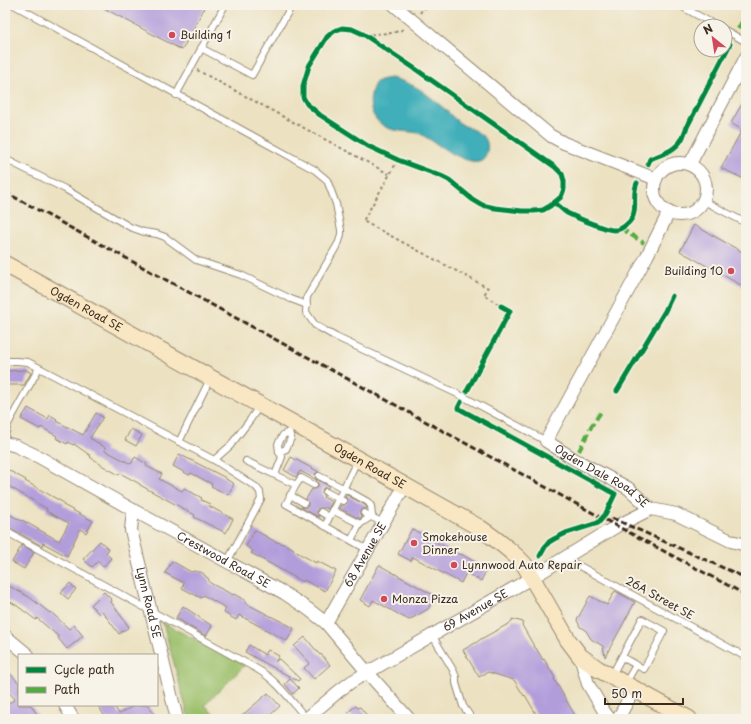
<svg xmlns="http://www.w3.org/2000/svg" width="751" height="724" font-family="'Playpen Sans',sans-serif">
<rect width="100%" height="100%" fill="#f7f3e8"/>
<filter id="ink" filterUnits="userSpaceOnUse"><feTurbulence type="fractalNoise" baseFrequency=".025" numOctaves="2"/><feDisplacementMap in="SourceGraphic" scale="8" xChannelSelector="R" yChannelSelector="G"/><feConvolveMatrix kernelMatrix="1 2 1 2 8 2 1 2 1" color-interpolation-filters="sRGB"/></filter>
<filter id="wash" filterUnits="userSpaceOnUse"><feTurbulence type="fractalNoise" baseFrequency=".012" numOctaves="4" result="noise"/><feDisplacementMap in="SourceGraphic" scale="16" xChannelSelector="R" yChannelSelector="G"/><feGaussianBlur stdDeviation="0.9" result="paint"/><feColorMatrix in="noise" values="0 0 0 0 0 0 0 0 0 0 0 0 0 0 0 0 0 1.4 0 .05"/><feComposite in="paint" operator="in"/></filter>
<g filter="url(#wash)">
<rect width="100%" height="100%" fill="#ece2c2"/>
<path fill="#9bc06b" stroke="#6b7544" d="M163,623L245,665L205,705L218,719H189Z"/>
<path fill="#3fafba" stroke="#3d6c6c" d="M390,78C416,83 428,95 447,111C452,116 457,122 463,125C470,129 481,132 486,140C488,144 488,150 486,154C479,175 439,145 429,139C425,137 422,134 418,133C408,131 397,132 388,128C373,122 367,106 372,91C373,87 375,82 378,81C381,79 387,79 390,78Z"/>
<g id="blocks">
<g fill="#b29ddb">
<path d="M98,5H206L182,50Z"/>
<path d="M746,97V180L721,168L742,130L731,123Z"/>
<path d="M694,225L746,254V288L680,251Z"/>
<path d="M26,370L31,373L24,385H5V371Z"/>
<path d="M28,408L48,419L50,415L57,419L56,421L83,435L96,413L103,417L90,438L106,448L104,450L131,464L135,457L147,464L146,466L162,474L159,479L182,491L184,488L202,498L201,500L210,504L209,506L233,519L226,533L194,517L195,515L140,485V484L120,473L119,475L103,466L90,457L91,456L74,444L73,445L68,442L67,444L56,438L57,436L41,427L40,429L21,419Z"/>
<path d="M131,429L142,435L136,446L125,440Z"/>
<path d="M179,454L226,478V479L234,484L228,495L211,486L212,484L191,473L189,475L173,466Z"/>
<path d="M291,457L319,472L315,474L316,479L329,486L328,488H323L322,493L324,496L323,497L332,502L328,509L324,507L323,508H321L317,509V512L319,516L318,517L301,507H306L308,506V503L306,499L312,489H315L318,487V483L316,481L317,480L300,471L296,477L284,470Z"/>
<path d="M8,470L26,480L25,481L64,503L63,505L93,521L86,533L80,529L67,556L43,543L42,546L5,525V512L22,521V520L59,541L69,523L46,511L47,509L5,484V474Z"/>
<path d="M347,495L365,505L367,508L366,509H363L360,511V514L362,517L360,519L339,508L341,505H344L347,503V500L345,497Z"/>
<path d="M412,529L460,555L461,554L487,569L481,581L466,573L461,583L413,557L411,561L398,554Z"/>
<path d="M255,530L274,541L283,544L287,545L294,549L293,550L316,563L317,561L336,571L325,591L304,580L303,582L251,553L253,551L246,546Z"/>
<path d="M100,541L109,549L106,553L111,558L103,567L98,561L92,567L83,559Z"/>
<path d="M22,545L34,552L24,569L12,562Z"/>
<path d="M172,561L191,572L195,571L198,572H201L204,574L205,576L208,578L210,583L233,595L234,594L246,601L245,603L294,628L287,641L239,615L236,620L224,613L226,608L203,595L201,598L182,588L184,583L165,573Z"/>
<path d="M379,565L435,596L428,609L409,620L373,600L370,606L360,600Z"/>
<path d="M70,583L76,589L68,599L61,593Z"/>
<path d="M5,584L29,597L50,613L51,612L69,629L74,625L83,636L67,649L58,638L59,637L37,618L36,620L16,605L5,599Z"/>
<path d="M615,591L635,602L605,657L603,646L591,639L585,629L580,627L577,620L590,596L607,605Z"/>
<path d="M104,592L112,600L111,602L129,627L119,634L102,611L99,614L91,605Z"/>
<path d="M183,606L212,626L206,636L176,618Z"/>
<path d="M512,619L523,622L522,625L535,648H536L543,660L544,659L555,678L554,679L577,719H539L525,695L524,696L514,680L488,672L479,677L463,650L477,642L481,639L512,622Z"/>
<path d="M305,637L320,655L321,654L330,665L314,679L304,668L310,663L294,646Z"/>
<path d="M249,645L265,655L268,650L279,656L275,662L279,659L300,679L298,681L245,652Z"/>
<path d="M5,668L19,683V705H31L40,719H5V706L15,699L5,688Z"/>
<path d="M290,679L299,688L293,694L285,684Z"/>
<path d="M268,693L280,706L266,719H238Z"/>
<path d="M98,705H114L119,714L135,705H148L155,716L150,719H106Z"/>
<path d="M356,706L358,708L360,707L370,719H354L348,712Z"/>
</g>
</g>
</g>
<g filter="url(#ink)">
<use href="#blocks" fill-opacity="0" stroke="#948670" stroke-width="1"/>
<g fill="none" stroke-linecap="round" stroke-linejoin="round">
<g stroke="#948670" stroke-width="8">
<g id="lane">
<path d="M14,5L315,170L327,180L336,204L341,230V234L339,242L307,297L306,312L315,325L336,337L464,397L546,441"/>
<path d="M679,5L717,26"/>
<path d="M725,30L746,42"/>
<path d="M201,48L252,75L292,5"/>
<path d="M176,95L225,5"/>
<path d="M5,159L65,189L130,227L144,232L157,234L165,237L196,260L241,275L291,299L307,305"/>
<path d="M704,201L746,223"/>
<path d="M5,361H17L28,362L214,460L256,487L260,492L261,499L227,562"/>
<path d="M289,432L291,438L286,449L279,452L278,444L283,435L289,432L293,423"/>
<path d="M5,436L8,424L39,368"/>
<path d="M179,442L210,379"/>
<path d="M279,452L282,457L275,475L296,485L286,504L368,550"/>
<path d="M214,460L230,446L250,420L260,405"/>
<path d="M246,461L275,475"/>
<path d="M319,476L343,488L368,502L371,506L372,516L360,524L332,510"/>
<path d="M296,485L301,478L314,485"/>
<path d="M326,492L343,501"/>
<path d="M290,495L304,503"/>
<path d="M321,512L329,517"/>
<path d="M364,513L383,523"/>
<path d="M325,526L358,459"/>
<path d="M5,531L257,669C278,681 291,701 307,719"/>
<path d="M351,540L360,524"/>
<path d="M565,558L746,657"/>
<path d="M432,635L453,670L456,677V683L463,706L472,719"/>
<path d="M622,657L636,665"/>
<path d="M612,675L642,619L664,631L644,669L636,665L625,684"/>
</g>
</g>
<g stroke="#948670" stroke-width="14">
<g id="street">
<path d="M394,5L551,136L564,143L656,179"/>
<circle cx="680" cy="189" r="26"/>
<path d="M690,164L746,57"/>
<path id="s1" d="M669,212L647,256L546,441L574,459L628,488L651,509L676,514L731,541L746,545"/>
<path id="s2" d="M5,443L16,446L39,457L133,510L284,593L308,609L326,623L367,672L409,719"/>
<path id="s3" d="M133,510L131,530L177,719"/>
<path id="s4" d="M326,623L405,485"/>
<path d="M5,636L28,655"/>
<path d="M580,656L588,684L605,713L610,719"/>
<path d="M65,705L73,719"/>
<path id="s5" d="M306,719L339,691L351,682L533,577L617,526L651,509"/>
<path d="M618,719L634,689"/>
</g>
</g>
<g stroke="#948670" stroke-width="18">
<g id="secondary">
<path id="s6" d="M5,264L336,447L480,528C496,539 511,550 524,564L568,640L580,656L598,669L689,719"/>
</g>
</g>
<g stroke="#948670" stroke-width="2" stroke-dasharray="3 3" stroke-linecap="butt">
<path d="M420,13L422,10L430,5"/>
<path d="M365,36L374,34L392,33L405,29"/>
<path d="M197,70L389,174"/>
<path d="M398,160L363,221L488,288L484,295L501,306"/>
</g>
<use href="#lane" stroke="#fff" stroke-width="6"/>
<use href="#street" stroke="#fff" stroke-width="12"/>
<use href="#secondary" stroke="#f9e7c3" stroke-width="16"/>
<g stroke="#3b2a1e" stroke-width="3" stroke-dasharray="6 3" stroke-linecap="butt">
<path d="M5,192L401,408L602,518L746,595"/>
<path d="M612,518L746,578"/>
</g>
<g stroke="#55ab43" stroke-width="4" stroke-dasharray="8 4" stroke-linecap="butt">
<path d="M738,29L746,14"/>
<path d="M622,227L625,231L644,243"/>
<path d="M684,265L691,268"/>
<path d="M579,451L592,425L601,412"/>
</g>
<g stroke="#f7f3e8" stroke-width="8">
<g id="cycleway">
<path d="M342,28L352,29L363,34L414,68L555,167L562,174L564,181V189L561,197L550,206L543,210L534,211H522L495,208L482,205L472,199L449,180L441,176L398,160L368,146L320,115L307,104L303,97V86L309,66L327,37L334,31Z"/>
<path d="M648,164L650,159C662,154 675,151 682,139C684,135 685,131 687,127L730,44"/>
<path d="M555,203C559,206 563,210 567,213C575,217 606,230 614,230C621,230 630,223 633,216C637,205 632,193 637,183"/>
<path d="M467,391L510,311L501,306"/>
<path d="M617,391L665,311L672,296"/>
<path d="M461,402L458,408L615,494L605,515L598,523L566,533L554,539L549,542L545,547L540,556"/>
</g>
</g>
<use href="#cycleway" stroke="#00873e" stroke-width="5"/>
</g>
</g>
<g fill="#d1495b" stroke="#f7f3e8" stroke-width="1.5">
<circle cx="172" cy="35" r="4"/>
<circle cx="731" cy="271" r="4"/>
<circle cx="414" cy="543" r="4"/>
<circle cx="454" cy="565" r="4"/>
<circle cx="384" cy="599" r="4"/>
</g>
<g text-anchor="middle" stroke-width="4" stroke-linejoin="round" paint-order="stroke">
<g font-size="11" fill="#3b2a1e" stroke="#f7f3e8" text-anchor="start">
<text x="180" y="39">Building 1</text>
<text x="723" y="275" text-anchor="end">Building 10</text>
<text x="422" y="541">Smokehouse<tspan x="422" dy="13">Dinner</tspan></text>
<text x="462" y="569">Lynnwood Auto Repair</text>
<text x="392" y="603">Monza Pizza</text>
</g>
<g font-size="11" fill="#3b2a1e" stroke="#f7f3e8">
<text dy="4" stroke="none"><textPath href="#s6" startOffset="93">Ogden Road SE</textPath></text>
<text dy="4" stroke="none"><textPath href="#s6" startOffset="417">Ogden Road SE</textPath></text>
<text dy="4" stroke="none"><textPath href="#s1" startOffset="326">Ogden Dale Road SE</textPath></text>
<text dy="4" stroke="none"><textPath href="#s4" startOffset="79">68 Avenue SE</textPath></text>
<text dy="4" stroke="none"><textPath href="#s2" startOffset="248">Crestwood Road SE</textPath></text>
<text transform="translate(660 598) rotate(29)" y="4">26A Street SE</text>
<text dy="4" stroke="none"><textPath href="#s3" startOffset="95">Lynn Road SE</textPath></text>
<text dy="4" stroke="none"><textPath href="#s5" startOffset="202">69 Avenue SE</textPath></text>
</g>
</g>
<rect width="751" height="724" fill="none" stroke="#f7f3e8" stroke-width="20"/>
<rect x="18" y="654" width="140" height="52" fill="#f7f3e8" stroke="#aca397"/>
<rect x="26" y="667" width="20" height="6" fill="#00873e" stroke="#aca397"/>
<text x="54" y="674" font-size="12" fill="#3b2a1e">Cycle path</text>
<rect x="26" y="687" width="20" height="6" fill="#55ab43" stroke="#aca397"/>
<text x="54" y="694" font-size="12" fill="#3b2a1e">Path</text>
<g transform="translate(713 38) rotate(330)"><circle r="19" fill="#f7f3e8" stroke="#aca397"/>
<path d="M0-3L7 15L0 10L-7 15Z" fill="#d1495b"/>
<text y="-6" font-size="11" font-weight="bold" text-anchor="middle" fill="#3b2a1e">N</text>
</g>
<path d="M605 698v6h78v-6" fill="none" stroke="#3b2a1e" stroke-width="2"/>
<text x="611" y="698" font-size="12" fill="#3b2a1e" stroke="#f7f3e8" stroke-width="3" paint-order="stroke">50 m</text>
</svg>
